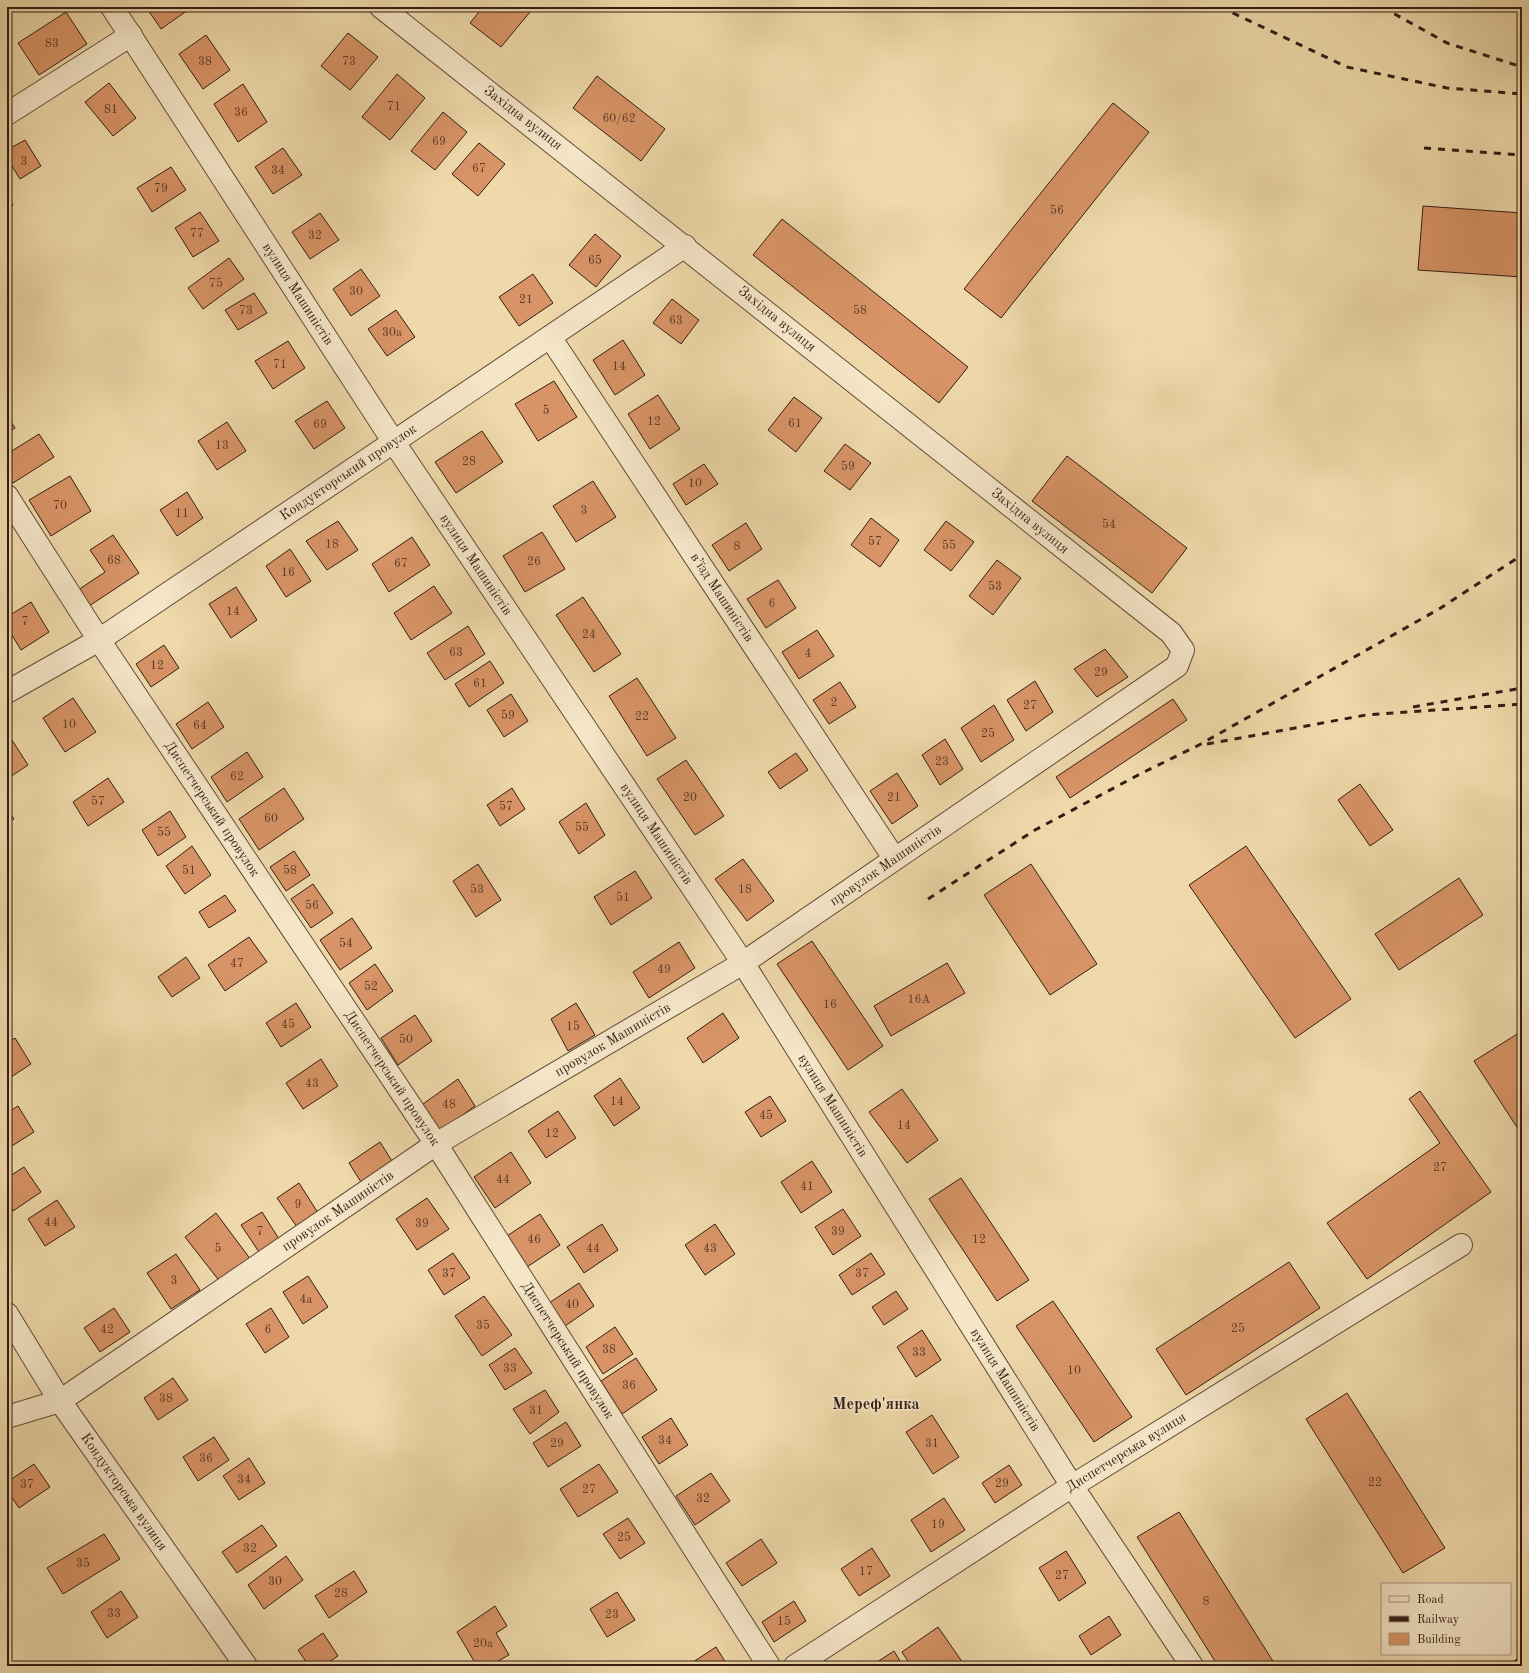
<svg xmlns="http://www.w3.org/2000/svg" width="1529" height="1673" viewBox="0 0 1529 1673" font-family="'Old Standard TT',serif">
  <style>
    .building { fill: #d89466; stroke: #331d14 }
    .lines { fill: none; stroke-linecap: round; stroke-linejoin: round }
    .street-casing { stroke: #624c3a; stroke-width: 24 }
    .street { stroke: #f5e6c8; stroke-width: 22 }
    .rail { stroke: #331d14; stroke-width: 3; stroke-dasharray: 7 7; stroke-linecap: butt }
    .labels { text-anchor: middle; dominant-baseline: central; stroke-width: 3.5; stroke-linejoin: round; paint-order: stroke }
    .number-label { font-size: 12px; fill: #5c3b28 }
    .street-label { font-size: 14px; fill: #331d14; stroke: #f5e6c8 }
    .quarter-label { font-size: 16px; font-weight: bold; fill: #331d14; stroke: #f5e6c8 }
  </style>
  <rect width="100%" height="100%" fill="#efd9aa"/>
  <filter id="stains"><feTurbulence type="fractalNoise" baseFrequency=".005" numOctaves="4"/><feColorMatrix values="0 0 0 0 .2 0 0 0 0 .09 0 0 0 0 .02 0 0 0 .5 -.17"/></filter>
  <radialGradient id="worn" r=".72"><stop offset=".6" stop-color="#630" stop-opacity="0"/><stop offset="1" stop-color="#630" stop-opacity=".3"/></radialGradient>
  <!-- building -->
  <g class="building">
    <path d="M146 7H186L188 10 161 29Z"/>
    <path d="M483 7H524L530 12 501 47 470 23Z"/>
    <path d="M66 12 87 44 39 75 18 43Z"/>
    <path d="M348 33 378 57 350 90 321 66Z"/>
    <path d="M206 35 230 70 203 89 179 54Z"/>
    <path d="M397 74 425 98 390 140 362 117Z"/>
    <path d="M597 76 665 129 641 161 573 108Z"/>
    <path d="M109 83 136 118 113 136 85 102Z"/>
    <path d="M243 84 267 122 238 142 214 104Z"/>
    <path d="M1113 103 1149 132 1001 318 964 289Z"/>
    <path d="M443 112 467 132 435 170 411 151Z"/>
    <path d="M25 140 41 166 20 179 7 158V150Z"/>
    <path d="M479 143 505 164 478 196 452 174Z"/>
    <path d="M283 148 302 175 273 194 255 167Z"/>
    <path d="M171 167 186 190 152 212 137 188Z"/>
    <path d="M7 196 13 205 7 209Z"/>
    <path d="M1423 206 1522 213V277L1418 270Z"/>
    <path d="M200 212 219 241 193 257 175 228Z"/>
    <path d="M320 213 339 240 310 259 292 232Z"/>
    <path d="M782 219 968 367 939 403 753 255Z"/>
    <path d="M595 234 621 256 596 287 569 265Z"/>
    <path d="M229 258 244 279 203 309 188 288Z"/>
    <path d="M361 269 380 296 351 316 333 289Z"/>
    <path d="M533 274 553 303 519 326 499 297Z"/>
    <path d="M254 293 267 313 238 330 225 310Z"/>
    <path d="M672 299 699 320 681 344 653 323Z"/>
    <path d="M396 310 415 337 387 356 368 329Z"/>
    <path d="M623 340 645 375 615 395 593 360Z"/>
    <path d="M288 341 305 368 273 389 255 361Z"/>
    <path d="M554 381 577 417 538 441 515 404Z"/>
    <path d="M658 395 680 429 650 449 628 414Z"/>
    <path d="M794 397 822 418 796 452 768 430Z"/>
    <path d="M327 401 345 428 314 449 295 421Z"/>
    <path d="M7 416 15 428 7 433Z"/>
    <path d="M227 422 246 451 217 470 198 441Z"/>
    <path d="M482 431 503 462 456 493 435 462Z"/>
    <path d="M39 434 54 457 13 483 7 474V454Z"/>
    <path d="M845 444 871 463 850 490 824 471Z"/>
    <path d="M1067 456 1187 548 1152 593 1032 501Z"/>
    <path d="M704 464 718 484 686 505 673 484Z"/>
    <path d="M70 476 91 511 51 536 29 500Z"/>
    <path d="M593 481 616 517 576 542 553 506Z"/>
    <path d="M187 492 203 518 177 536 160 510Z"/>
    <path d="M871 518 899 540 880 567 851 545Z"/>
    <path d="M338 521 358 550 327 570 306 541Z"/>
    <path d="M946 521 974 542 951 571 924 550Z"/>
    <path d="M746 523 762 549 729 571 712 545Z"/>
    <path d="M542 532 565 569 525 592 503 556Z"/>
    <path d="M113 535 139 573 89 606 78 590 105 572 90 550Z"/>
    <path d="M412 537 430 565 389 592 372 564Z"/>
    <path d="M290 549 311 581 286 597 266 566Z"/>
    <path d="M997 560 1021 578 993 615 969 596Z"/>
    <path d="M778 580 796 608 766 628 747 599Z"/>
    <path d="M434 586 452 613 411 640 394 613Z"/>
    <path d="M236 587 257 620 231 638 209 604Z"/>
    <path d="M583 597 621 654 594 672 556 615Z"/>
    <path d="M31 602 49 632 21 650 7 627V617Z"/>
    <path d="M468 626 485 654 445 680 427 653Z"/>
    <path d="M817 630 834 656 799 679 782 652Z"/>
    <path d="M164 645 179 668 151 687 136 664Z"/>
    <path d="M1105 649 1128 677 1097 697 1074 669Z"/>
    <path d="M490 661 504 683 469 707 455 684Z"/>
    <path d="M637 678 676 738 647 756 609 696Z"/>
    <path d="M1035 681 1053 712 1026 731 1007 700Z"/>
    <path d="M840 682 856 707 829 724 813 700Z"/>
    <path d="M511 694 528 721 504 737 487 710Z"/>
    <path d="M73 698 96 732 65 752 43 718Z"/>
    <path d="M1173 699 1187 720 1070 798 1056 777Z"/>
    <path d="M208 702 224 727 192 749 176 724Z"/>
    <path d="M994 705 1014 740 981 762 961 728Z"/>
    <path d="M10 737 28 765 7 779V739Z"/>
    <path d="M945 739 963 769 940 785 922 755Z"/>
    <path d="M247 752 263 777 227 802 211 777Z"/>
    <path d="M796 753 808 770 780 789 768 772Z"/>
    <path d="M686 760 724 816 695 835 657 779Z"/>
    <path d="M897 773 918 806 892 824 870 791Z"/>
    <path d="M108 778 124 802 88 826 73 802Z"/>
    <path d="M1360 784 1393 830 1370 846 1338 800Z"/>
    <path d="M284 788 304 819 259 850 239 819Z"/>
    <path d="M512 788 525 809 500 826 487 805Z"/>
    <path d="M586 803 605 835 579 854 559 822Z"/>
    <path d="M7 808 14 819 7 823Z"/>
    <path d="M170 811 186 837 158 856 142 830Z"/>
    <path d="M192 846 211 875 185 894 166 866Z"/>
    <path d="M1246 846 1351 999 1295 1038 1189 885Z"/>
    <path d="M294 851 310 875 286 891 270 867Z"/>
    <path d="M743 859 774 901 747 921 715 879Z"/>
    <path d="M478 864 501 900 476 917 453 881Z"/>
    <path d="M1031 864 1097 964 1050 995 984 895Z"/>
    <path d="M635 871 652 898 611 925 594 897Z"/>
    <path d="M1459 878 1483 915 1399 970 1375 934Z"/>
    <path d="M313 884 333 913 311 928 291 899Z"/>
    <path d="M225 895 236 911 209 928 199 912Z"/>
    <path d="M352 918 372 948 340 970 320 940Z"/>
    <path d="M249 937 267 962 225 991 208 965Z"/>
    <path d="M812 941 883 1046 848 1070 777 964Z"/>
    <path d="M679 942 695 968 649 998 633 972Z"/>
    <path d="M186 957 200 978 172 997 158 977Z"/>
    <path d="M947 963 965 993 891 1036 874 1006Z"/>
    <path d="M375 964 393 991 367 1010 349 983Z"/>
    <path d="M296 1003 311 1027 281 1047 266 1023Z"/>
    <path d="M576 1003 595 1035 568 1051 551 1019Z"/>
    <path d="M723 1013 739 1038 703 1063 687 1038Z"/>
    <path d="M415 1015 432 1041 398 1065 381 1038Z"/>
    <path d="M1522 1031V1135L1474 1061Z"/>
    <path d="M15 1038 31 1064 8 1079 7 1043Z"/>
    <path d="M321 1059 338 1086 303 1109 286 1083Z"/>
    <path d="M620 1078 640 1108 614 1126 594 1096Z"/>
    <path d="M458 1079 475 1106 440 1131 423 1104Z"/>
    <path d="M902 1089 938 1140 907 1163 869 1112Z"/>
    <path d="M1420 1091 1491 1192 1367 1279 1327 1223 1440 1143 1409 1099Z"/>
    <path d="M770 1096 786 1121 761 1137 745 1112Z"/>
    <path d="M18 1106 34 1132 7 1149V1113Z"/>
    <path d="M558 1111 576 1138 546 1158 528 1131Z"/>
    <path d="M380 1142 392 1161 361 1182 349 1163Z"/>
    <path d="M511 1152 531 1183 495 1208 474 1177Z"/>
    <path d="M812 1161 832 1192 801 1213 781 1182Z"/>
    <path d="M24 1167 41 1192 13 1211 7 1202V1178Z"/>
    <path d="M961 1178 1029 1280 997 1301 929 1199Z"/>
    <path d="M299 1183 318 1213 297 1227 277 1198Z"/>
    <path d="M427 1198 449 1229 417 1250 396 1219Z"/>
    <path d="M57 1200 75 1227 45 1246 28 1219Z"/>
    <path d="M843 1209 861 1236 833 1255 815 1227Z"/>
    <path d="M262 1212 279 1239 259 1252 241 1225Z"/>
    <path d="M216 1213 251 1260 221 1283 185 1237Z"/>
    <path d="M540 1214 560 1245 527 1267 507 1236Z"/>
    <path d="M602 1224 618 1250 584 1273 567 1247Z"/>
    <path d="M715 1224 735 1254 705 1275 685 1245Z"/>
    <path d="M453 1253 470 1278 444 1295 428 1270Z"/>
    <path d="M871 1253 885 1274 852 1295 839 1275Z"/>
    <path d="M176 1254 200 1290 171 1309 147 1273Z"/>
    <path d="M1289 1262 1320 1308 1186 1395 1156 1349Z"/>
    <path d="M308 1276 328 1307 303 1324 283 1292Z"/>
    <path d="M579 1283 594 1306 565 1326 549 1303Z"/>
    <path d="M896 1291 908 1309 884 1325 872 1307Z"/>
    <path d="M484 1296 512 1335 482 1356 455 1316Z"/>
    <path d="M1053 1301 1132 1417 1094 1442 1016 1326Z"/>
    <path d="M114 1308 130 1332 100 1352 84 1328Z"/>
    <path d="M271 1308 289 1337 265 1353 246 1324Z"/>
    <path d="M615 1327 633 1354 603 1374 586 1347Z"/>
    <path d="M922 1330 941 1360 916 1377 897 1347Z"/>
    <path d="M515 1348 532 1373 505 1390 489 1365Z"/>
    <path d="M636 1358 657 1390 622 1414 601 1381Z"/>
    <path d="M173 1378 188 1400 158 1420 144 1398Z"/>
    <path d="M545 1390 559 1412 530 1434 513 1409Z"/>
    <path d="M1347 1393 1445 1548 1403 1573 1306 1419Z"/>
    <path d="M932 1415 959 1457 933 1474 906 1432Z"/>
    <path d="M671 1418 688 1445 659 1464 642 1437Z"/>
    <path d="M566 1422 581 1446 548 1467 533 1443Z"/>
    <path d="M214 1437 229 1460 198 1481 183 1457Z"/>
    <path d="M249 1458 265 1483 239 1500 223 1476Z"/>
    <path d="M34 1464 50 1487 19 1508 7 1490V1482Z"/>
    <path d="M599 1464 618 1492 578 1517 560 1489Z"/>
    <path d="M1009 1465 1022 1485 995 1503 982 1483Z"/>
    <path d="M711 1473 730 1501 695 1525 676 1496Z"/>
    <path d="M944 1498 965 1530 931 1552 911 1520Z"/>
    <path d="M1179 1512 1276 1666H1218L1137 1537Z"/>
    <path d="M628 1518 645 1543 620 1559 603 1534Z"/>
    <path d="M262 1525 277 1546 237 1573 222 1552Z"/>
    <path d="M104 1534 120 1559 63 1594 47 1568Z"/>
    <path d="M761 1539 777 1563 742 1586 726 1563Z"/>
    <path d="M872 1548 890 1576 859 1596 841 1569Z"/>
    <path d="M1066 1551 1086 1583 1059 1601 1039 1568Z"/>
    <path d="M286 1556 303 1580 264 1609 248 1585Z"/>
    <path d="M354 1571 367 1592 329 1618 315 1596Z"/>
    <path d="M121 1591 138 1617 107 1638 91 1612Z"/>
    <path d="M617 1592 635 1620 607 1637 590 1609Z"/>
    <path d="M794 1601 806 1621 774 1642 762 1622Z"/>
    <path d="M495 1606 507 1626 496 1633 509 1655 489 1666H477L457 1632Z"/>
    <path d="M1109 1616 1121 1635 1091 1655 1079 1636Z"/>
    <path d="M938 1627 965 1666H911L902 1652Z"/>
    <path d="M323 1633 338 1656 323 1666H309L298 1650Z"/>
    <path d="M716 1647 728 1666H687Z"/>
    <path d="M894 1651 903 1666H871Z"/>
    <path d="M1522 1656V1666H1506Z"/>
  </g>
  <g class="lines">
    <!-- street casing -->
    <g class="street-casing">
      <g id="street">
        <path id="s1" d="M112 7 393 441 743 963 1072 1486 1192 1666"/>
        <path d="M7 114 131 35"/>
        <path id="s2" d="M550 337 894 858"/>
        <path id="s3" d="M7 496 99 640 436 1144 769 1666"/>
        <path id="s4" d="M7 692 99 640 685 246"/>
        <path id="s5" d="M7 1314 60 1401 246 1666"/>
        <path id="s6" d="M7 1417 60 1401 436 1144 743 963 1177 666 1183 650 1171 633 381 7"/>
        <path id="s7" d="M795 1666 1072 1486 1461 1245"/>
      </g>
    </g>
    <!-- street -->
    <use href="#street" class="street"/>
    <!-- rail -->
    <g class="rail">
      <path d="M1220 7 1347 67 1447 88 1522 94"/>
      <path d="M1382 7 1447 43 1522 67"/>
      <path d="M1424 148 1522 155"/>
      <path d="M1413 707 1522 688"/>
      <path d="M1207 744 1366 715 1522 704"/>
      <path d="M928 899 1035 830 1142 773 1199 745 1439 609 1522 555"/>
    </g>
  </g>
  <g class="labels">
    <!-- number labels -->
    <g class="number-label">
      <text x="52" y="44">83</text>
      <text x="205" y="62">38</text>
      <text x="349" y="62">73</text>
      <text x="394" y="107">71</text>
      <text x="111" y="110">81</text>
      <text x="241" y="113">36</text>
      <text x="619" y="119">60/62</text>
      <text x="439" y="142">69</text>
      <text x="24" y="162">3</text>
      <text x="479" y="169">67</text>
      <text x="278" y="171">34</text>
      <text x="161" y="189">79</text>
      <text x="1057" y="211">56</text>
      <text x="197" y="234">77</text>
      <text x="315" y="236">32</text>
      <text x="595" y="261">65</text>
      <text x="216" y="284">75</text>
      <text x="356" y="292">30</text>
      <text x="526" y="300">21</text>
      <text x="246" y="311">73</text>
      <text x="860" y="311">58</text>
      <text x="676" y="321">63</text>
      <text x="392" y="333">30а</text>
      <text x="280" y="365">71</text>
      <text x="619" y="367">14</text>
      <text x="546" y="411">5</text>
      <text x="654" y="422">12</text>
      <text x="795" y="424">61</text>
      <text x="320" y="425">69</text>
      <text x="222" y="446">13</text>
      <text x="469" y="462">28</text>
      <text x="848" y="467">59</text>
      <text x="695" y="484">10</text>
      <text x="60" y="506">70</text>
      <text x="584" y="511">3</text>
      <text x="182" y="514">11</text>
      <text x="1109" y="525">54</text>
      <text x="875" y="542">57</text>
      <text x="332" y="545">18</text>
      <text x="949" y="546">55</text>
      <text x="737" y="547">8</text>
      <text x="114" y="561">68</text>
      <text x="534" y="562">26</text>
      <text x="401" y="564">67</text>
      <text x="288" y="573">16</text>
      <text x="995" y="587">53</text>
      <text x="772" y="604">6</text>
      <text x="233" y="612">14</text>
      <text x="25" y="622">7</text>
      <text x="589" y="635">24</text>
      <text x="456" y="653">63</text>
      <text x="808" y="654">4</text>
      <text x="157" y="666">12</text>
      <text x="1101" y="673">29</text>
      <text x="480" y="684">61</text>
      <text x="834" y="703">2</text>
      <text x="1030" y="706">27</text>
      <text x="508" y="716">59</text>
      <text x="642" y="717">22</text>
      <text x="69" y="725">10</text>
      <text x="200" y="726">64</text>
      <text x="988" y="734">25</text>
      <text x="942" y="762">23</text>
      <text x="237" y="777">62</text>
      <text x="690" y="798">20</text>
      <text x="894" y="798">21</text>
      <text x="98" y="802">57</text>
      <text x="506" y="807">57</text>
      <text x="271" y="819">60</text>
      <text x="582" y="828">55</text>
      <text x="164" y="833">55</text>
      <text x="189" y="871">51</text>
      <text x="290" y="871">58</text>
      <text x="477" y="890">53</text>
      <text x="745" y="890">18</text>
      <text x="623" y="898">51</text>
      <text x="312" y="906">56</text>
      <text x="346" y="944">54</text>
      <text x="237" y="964">47</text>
      <text x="664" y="970">49</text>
      <text x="371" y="987">52</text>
      <text x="919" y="1000">16А</text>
      <text x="830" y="1005">16</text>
      <text x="288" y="1025">45</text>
      <text x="573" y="1027">15</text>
      <text x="406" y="1040">50</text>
      <text x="312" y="1084">43</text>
      <text x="617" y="1102">14</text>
      <text x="449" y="1105">48</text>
      <text x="766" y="1116">45</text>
      <text x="904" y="1126">14</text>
      <text x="552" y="1134">12</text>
      <text x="1440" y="1168">27</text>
      <text x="503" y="1180">44</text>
      <text x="807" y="1187">41</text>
      <text x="298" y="1205">9</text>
      <text x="51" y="1223">44</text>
      <text x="422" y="1224">39</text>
      <text x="260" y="1232">7</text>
      <text x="838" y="1232">39</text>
      <text x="534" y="1240">46</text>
      <text x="979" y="1240">12</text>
      <text x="218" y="1249">5</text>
      <text x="593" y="1249">44</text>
      <text x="710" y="1249">43</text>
      <text x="449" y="1274">37</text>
      <text x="862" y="1274">37</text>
      <text x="174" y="1281">3</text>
      <text x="306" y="1300">4а</text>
      <text x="572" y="1305">40</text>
      <text x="483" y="1326">35</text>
      <text x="1238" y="1329">25</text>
      <text x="107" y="1330">42</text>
      <text x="268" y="1330">6</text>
      <text x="609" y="1350">38</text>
      <text x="919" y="1353">33</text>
      <text x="510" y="1369">33</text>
      <text x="1074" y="1371">10</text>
      <text x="629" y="1386">36</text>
      <text x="166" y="1399">38</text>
      <text x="536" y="1411">31</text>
      <text x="665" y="1441">34</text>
      <text x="557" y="1444">29</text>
      <text x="932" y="1444">31</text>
      <text x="206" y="1459">36</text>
      <text x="244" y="1480">34</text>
      <text x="1375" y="1483">22</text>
      <text x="1002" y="1484">29</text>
      <text x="27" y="1485">37</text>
      <text x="589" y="1490">27</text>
      <text x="703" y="1499">32</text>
      <text x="938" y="1525">19</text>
      <text x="624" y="1538">25</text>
      <text x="250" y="1549">32</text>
      <text x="83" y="1564">35</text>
      <text x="866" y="1572">17</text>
      <text x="1062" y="1576">27</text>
      <text x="275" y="1582">30</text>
      <text x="341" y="1594">28</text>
      <text x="1206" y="1602">8</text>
      <text x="114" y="1614">33</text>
      <text x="612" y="1615">23</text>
      <text x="784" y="1622">15</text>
      <text x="483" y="1644">20а</text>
    </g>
    <!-- street labels -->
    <g class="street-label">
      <text transform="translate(523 118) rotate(38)">Західна вулиця</text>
      <text stroke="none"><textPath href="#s1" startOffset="342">вулиця Машиністів</textPath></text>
      <text transform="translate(777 319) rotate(39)">Західна вулиця</text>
      <text stroke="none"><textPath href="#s4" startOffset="406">Кондукторський провулок</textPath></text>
      <text transform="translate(1030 521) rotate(39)">Західна вулиця</text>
      <text stroke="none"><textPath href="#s1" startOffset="666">вулиця Машиністів</textPath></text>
      <text stroke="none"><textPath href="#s2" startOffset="312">в’їзд Машиністів</textPath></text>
      <text stroke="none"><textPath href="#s3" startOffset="374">Диспетчерський провулок</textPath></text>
      <text stroke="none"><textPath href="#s1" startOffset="990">вулиця Машиністів</textPath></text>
      <text stroke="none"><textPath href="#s6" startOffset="1040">провулок Машиністів</textPath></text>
      <text stroke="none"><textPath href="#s6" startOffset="716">провулок Машиністів</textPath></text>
      <text stroke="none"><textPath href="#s3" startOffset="698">Диспетчерський провулок</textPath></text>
      <text stroke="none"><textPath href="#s1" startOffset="1314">вулиця Машиністів</textPath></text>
      <text stroke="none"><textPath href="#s6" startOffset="392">провулок Машиністів</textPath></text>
      <text stroke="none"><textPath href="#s3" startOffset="1022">Диспетчерський провулок</textPath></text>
      <text stroke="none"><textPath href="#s1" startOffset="1638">вулиця Машиністів</textPath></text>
      <text stroke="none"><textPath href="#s7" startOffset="394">Диспетчерська вулиця</textPath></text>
      <text stroke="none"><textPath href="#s5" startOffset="213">Кондукторська вулиця</textPath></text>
    </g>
    <!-- quarter labels -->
    <g class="quarter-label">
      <text x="876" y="1405">Мереф'янка</text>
    </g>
  </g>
  <!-- margin -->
  <rect width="1529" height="1673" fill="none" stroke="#efd9aa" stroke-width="24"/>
  <rect x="8" y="8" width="1513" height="1657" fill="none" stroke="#331d14" stroke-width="2"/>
  <rect x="12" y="12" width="1505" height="1649" fill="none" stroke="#331d14"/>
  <!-- legend -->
  <rect x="1381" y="1583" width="130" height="72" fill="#f5e6c8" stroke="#a79680"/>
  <rect x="1389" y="1596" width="20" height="6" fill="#f5e6c8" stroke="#a79680"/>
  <text x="1417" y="1603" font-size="12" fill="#331d14">Road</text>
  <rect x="1389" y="1616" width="20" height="6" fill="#331d14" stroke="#a79680"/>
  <text x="1417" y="1623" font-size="12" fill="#331d14">Railway</text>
  <rect x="1389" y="1633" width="20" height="12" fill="#d89466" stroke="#a79680"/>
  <text x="1417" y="1643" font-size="12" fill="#331d14">Building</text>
  <rect width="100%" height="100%" filter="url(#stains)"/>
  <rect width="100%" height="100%" fill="url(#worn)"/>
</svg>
